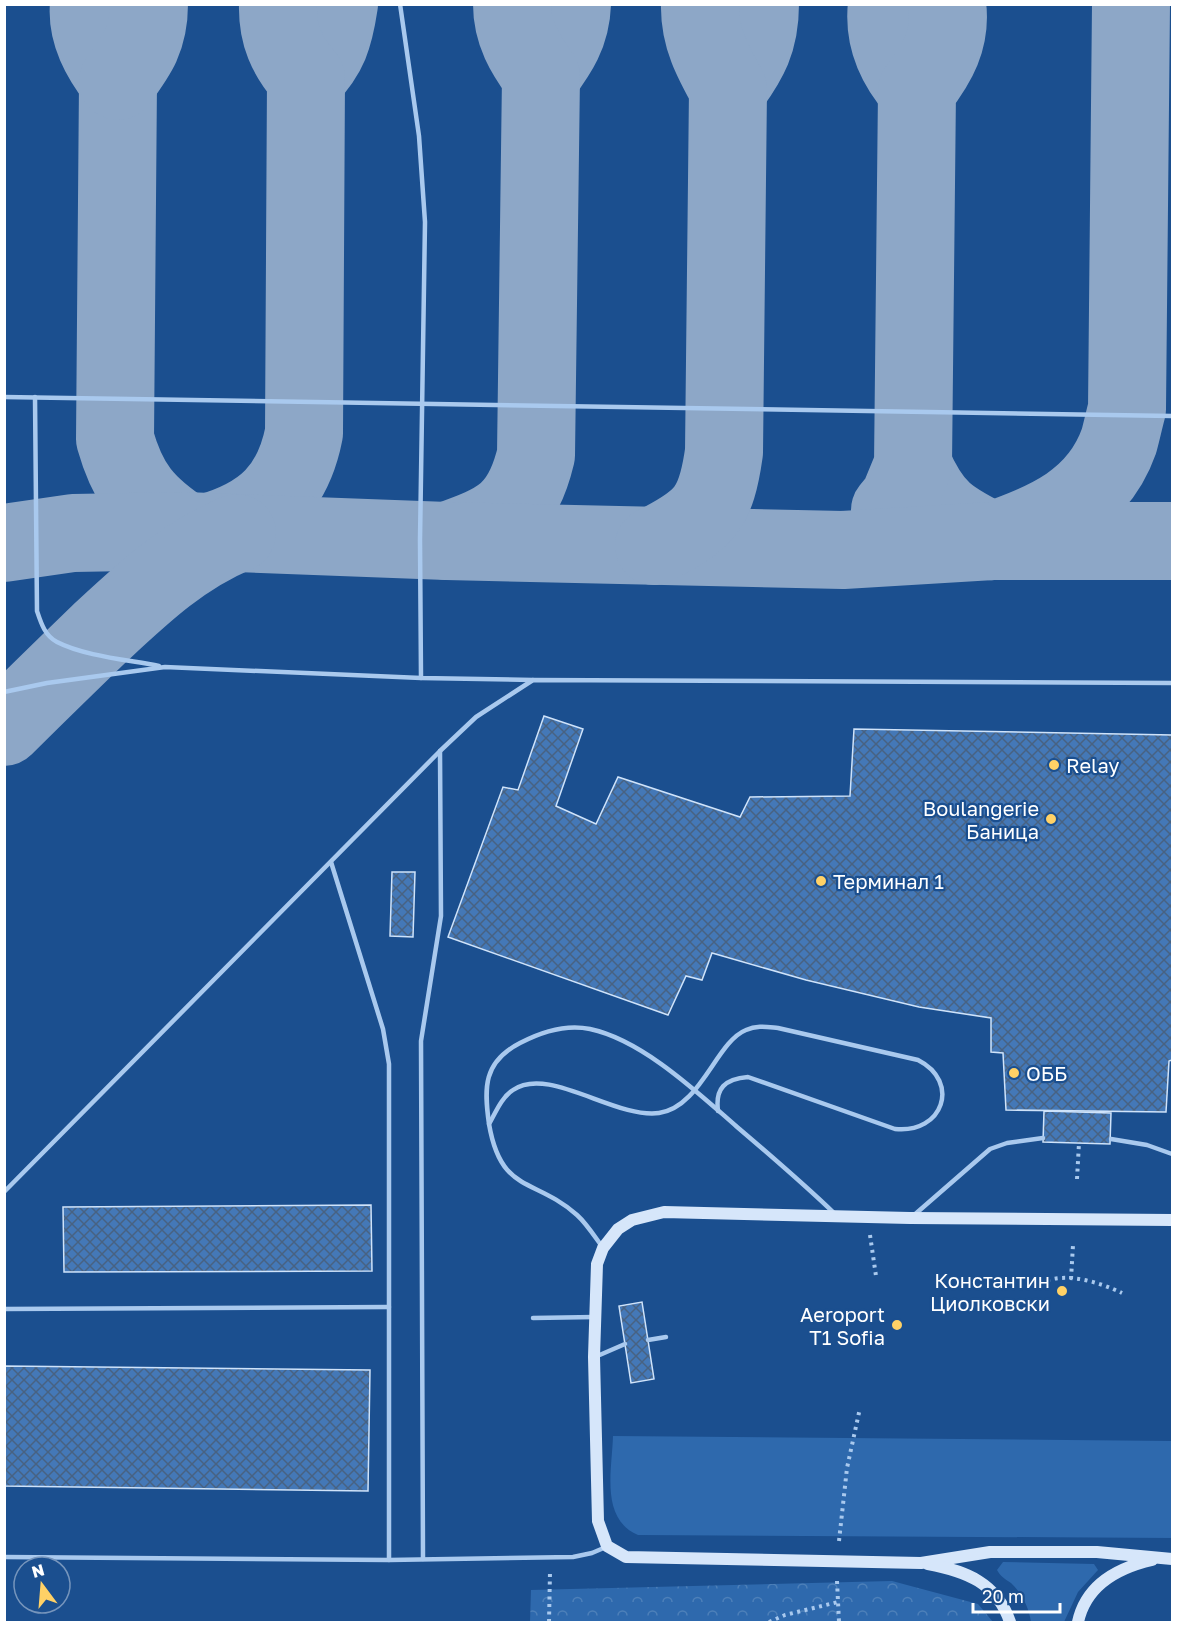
<svg xmlns="http://www.w3.org/2000/svg" width="1177" height="1627" viewBox="0 0 1177 1627" font-family="'Golos Text',sans-serif">
  <style>
    .green { fill: #2e69ad }
    .forest { fill: url(#forest-crowns) }
    .lines { fill: none; stroke-linecap: round; stroke-linejoin: round }
    .taxiway { stroke: #8da7c7; stroke-width: 78 }
    .building { fill: url(#building-cross-hatch); stroke: #cfe3fa; stroke-width: 1.5 }
    .path { stroke: #a9c9ee; stroke-width: 4; stroke-dasharray: 3 4.5; stroke-linecap: butt }
    .lane { stroke: #a9c9ee; stroke-width: 4.5 }
    .secondary { stroke: #d6e6fa; stroke-width: 12 }
    .poi-dot { fill: #ffd166; stroke: #1b4f8f; stroke-width: 2 }
    .labels { text-anchor: middle; dominant-baseline: central; stroke-width: 4.5; stroke-linejoin: round; paint-order: stroke }
    .poi-label { font-size: 20px; fill: #fff; stroke: #1b4f8f; text-anchor: start }
  </style>
  <defs>
    <pattern id="forest-crowns" width="20" height="18" patternUnits="userSpaceOnUse" patternTransform="scale(1.5)"><rect width="20" height="18" fill="#2e69ad"/><path d="M2 6a3 3 0 1 1 6 0M12 15a3 3 0 1 1 6 0" fill="none" stroke="#4d80b9"/></pattern>
    <pattern id="building-cross-hatch" width="8" height="8" patternUnits="userSpaceOnUse" patternTransform="scale(1.5)"><rect width="8" height="8" fill="#4478b7"/><path d="M0 0l8 8M0 8l8-8" fill="none" stroke="#486282"/></pattern>
  </defs>
  <rect width="100%" height="100%" fill="#1b4f8f"/>
  <!-- green -->
  <g class="green">
    <path d="M613 1436 1172 1441V1538L638 1535C600 1519 612 1470 613 1436Z"/>
    <path d="M1003 1562 1094 1564 1098 1570 1078 1592 1064 1622H1031C1029 1608 1022 1593 1011 1583 1005 1579 1000 1576 997 1570Z"/>
  </g>
  <!-- forest -->
  <path class="forest" d="M892 1581 978 1604 993 1622H530L531 1590Z"/>
  <g class="lines">
    <!-- taxiway -->
    <g class="taxiway">
      <path d="M89 4C86 33 101 59 118 81L115 439C128 485 145 505 184 531"/>
      <path d="M887 4C883 37 896 66 917 90"/>
      <path d="M541 76C558 53 571 34 572 4"/>
      <path d="M306 78C329 54 334 37 339 4"/>
      <path d="M118 81C137 55 149 39 149 4"/>
      <path d="M728 89C749 60 760 41 760 4"/>
      <path d="M913 465C933 510 948 519 992 541 1047 521 1098 501 1119 441 1122 430 1124 420 1127 409L1131 4"/>
      <path d="M890 510 899 499 913 465 917 90C937 64 952 39 947 4"/>
      <path d="M210 532C264 516 293 489 304 433L306 78C287 56 277 35 278 4"/>
      <path d="M447 541C500 522 522 513 536 455L541 76C525 54 512 33 512 4"/>
      <path d="M4 543 73 533 184 531 447 541 843 550 992 541H1172"/>
      <path d="M654 546C705 520 716 509 724 452L728 89C713 62 699 37 700 4"/>
      <path d="M4 727C36 695 68 664 100 633 143 593 182 556 237 533"/>
    </g>
  </g>
  <!-- building -->
  <g class="building">
    <path d="M544 716 583 729 556 806 596 824 618 777 740 817 750 797 850 796 854 729 1172 735V1060L1169 1061 1166 1112 1006 1110 1003 1053 991 1052V1018L919 1007 806 980 712 953 702 980 686 976 668 1015 448 937 503 787 518 790Z"/>
    <path d="M392 872H415L413 937 390 936Z"/>
    <path d="M1044 1111 1111 1113 1110 1144 1043 1142Z"/>
    <path d="M371 1205 372 1271 64 1272 63 1207Z"/>
    <path d="M642 1302 654 1379 631 1383 619 1306Z"/>
    <path d="M4 1366 370 1370 368 1491 4 1486Z"/>
  </g>
  <g class="lines">
    <!-- path -->
    <g class="path">
      <path d="M1077 1179 1079 1143"/>
      <path d="M870 1235 876 1276"/>
      <path d="M1071 1279 1073 1245"/>
      <path d="M1034 1287C1058 1269 1097 1281 1122 1293"/>
      <path d="M839 1541 847 1468 860 1408"/>
      <path d="M837 1581 839 1622"/>
      <path d="M549 1622 550 1572"/>
      <path d="M769 1622 785 1615 838 1602"/>
    </g>
    <!-- lane -->
    <g class="lane">
      <path d="M400 4 419 136 425 222 420 540 421 678"/>
      <path d="M4 397 1172 416"/>
      <path d="M35 397 37 611C41 623 45 636 57 642 84 656 129 660 159 666"/>
      <path d="M4 692 47 683 165 667 421 678 533 680"/>
      <path d="M331 862 383 1029 389 1064V1560"/>
      <path d="M489 1124C484 1088 483 1062 520 1043 541 1032 566 1024 590 1029 642 1040 697 1092 736 1126 770 1155 803 1183 835 1214"/>
      <path d="M1111 1139 1147 1145 1172 1154"/>
      <path d="M4 1192 440 751 476 717 533 680 1172 683"/>
      <path d="M913 1216 990 1149 1007 1143 1043 1138"/>
      <path d="M603 1248C595 1237 587 1224 577 1215 534 1177 501 1194 489 1124 496 1112 501 1098 513 1090 548 1065 615 1119 659 1113 701 1107 716 1042 746 1030 757 1025 767 1027 778 1028L918 1060C961 1082 943 1134 895 1129L748 1077C725 1079 715 1088 718 1111"/>
      <path d="M4 1309 389 1307"/>
      <path d="M533 1318 595 1317"/>
      <path d="M648 1340 666 1337"/>
      <path d="M595 1357 625 1344"/>
      <path d="M4 1557 389 1560 573 1557 592 1553 606 1547"/>
      <path d="M423 1559 421 1041 441 916 440 751"/>
    </g>
    <!-- secondary -->
    <g class="secondary">
      <path d="M1172 1220 910 1218 664 1212 632 1220 618 1229 603 1248 597 1264 594 1357 598 1521 607 1546 626 1557 921 1563 990 1552H1097L1172 1559"/>
      <path d="M928 1564C966 1571 997 1583 1010 1622"/>
      <path d="M1078 1622C1086 1585 1117 1568 1152 1560"/>
    </g>
  </g>
  <!-- markers -->
  <g class="poi-dot">
    <circle cx="1054" cy="765" r="6"/>
    <circle cx="1051" cy="819" r="6"/>
    <circle cx="821" cy="881" r="6"/>
    <circle cx="1014" cy="1073" r="6"/>
    <circle cx="1062" cy="1291" r="6"/>
    <circle cx="897" cy="1325" r="6"/>
  </g>
  <g class="labels">
    <!-- poi labels -->
    <g class="poi-label">
      <text x="1066" y="765">Relay</text>
      <text x="1039" y="808" text-anchor="end">Boulangerie<tspan x="1039" dy="23">Баница</tspan></text>
      <text x="833" y="881">Терминал 1</text>
      <text x="1026" y="1073">ОББ</text>
      <text x="1050" y="1280" text-anchor="end">Константин<tspan x="1050" dy="23">Циолковски</tspan></text>
      <text x="885" y="1314" text-anchor="end">Aeroport<tspan x="885" dy="23">T1 Sofia</tspan></text>
    </g>
  </g>
  <!-- border -->
  <rect width="1177" height="1627" fill="none" stroke="#ffffff" stroke-width="12"/>
  <!-- north arrow -->
  <g transform="translate(42 1585) rotate(344)"><circle r="28" fill="#1b4f8f" stroke="#7695bc" stroke-width="1.5"/>
  <path d="M0-4.5L10 22L0 15L-10 22Z" fill="#ffd166"/>
  <text y="-9" font-size="16" font-weight="bold" text-anchor="middle" fill="#ffffff">N</text>
  </g>
  <!-- scale -->
  <path d="M973 1603v9h87v-9" fill="none" stroke="#ffffff" stroke-width="3"/>
  <text x="982" y="1603" font-size="18" fill="#ffffff" stroke="#1b4f8f" stroke-width="4.5" paint-order="stroke">20 m</text>
</svg>
